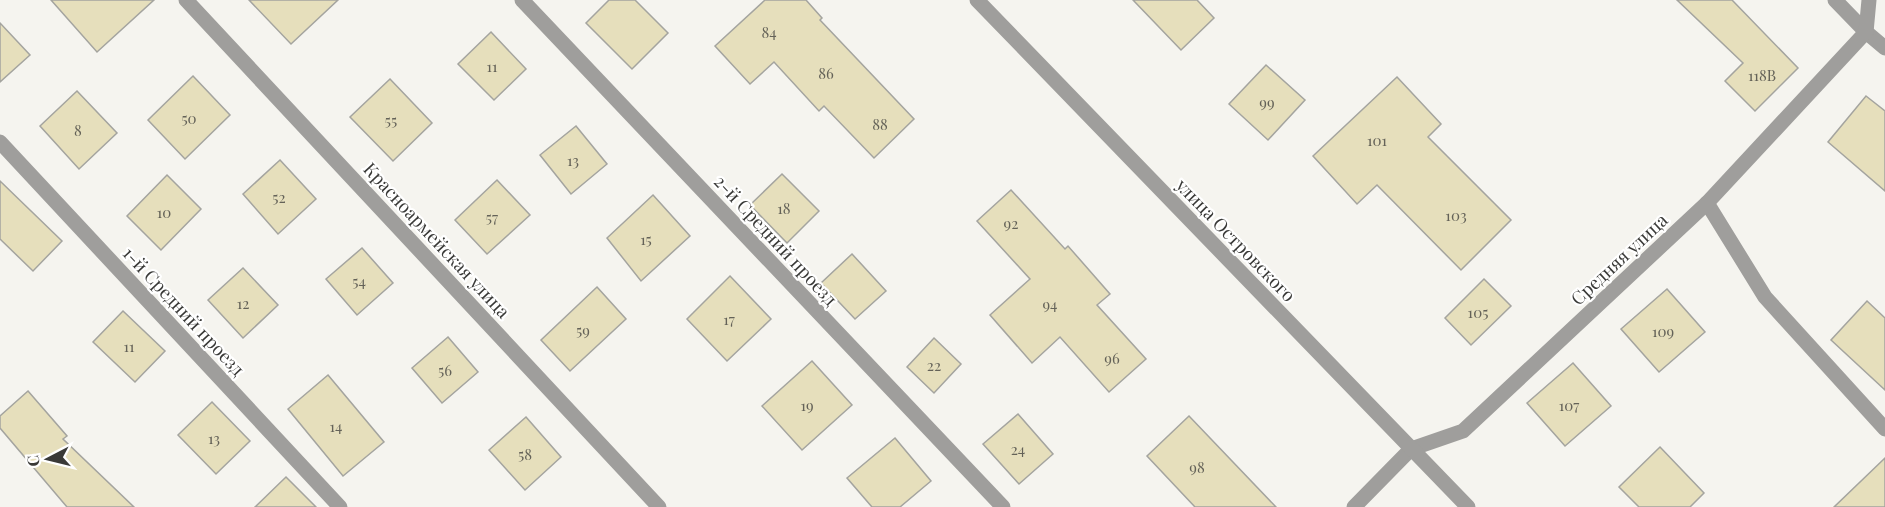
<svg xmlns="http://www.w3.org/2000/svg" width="1885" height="507" viewBox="0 0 1885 507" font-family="'Playfair Display',serif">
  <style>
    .building { fill: #e6dfbc; stroke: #a4a49f; stroke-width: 1.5 }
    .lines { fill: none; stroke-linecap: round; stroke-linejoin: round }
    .minor { stroke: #9f9e9c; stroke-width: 15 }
    .tertiary { stroke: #9f9e9c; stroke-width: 15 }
    .labels { text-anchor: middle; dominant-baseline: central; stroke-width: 4.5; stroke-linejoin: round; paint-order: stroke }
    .number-label { font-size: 15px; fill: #646258 }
    .street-label { font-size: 18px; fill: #393937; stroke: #fff }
  </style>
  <rect width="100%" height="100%" fill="#f5f4ef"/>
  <!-- building -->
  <g class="building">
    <path d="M51 0H154L97 52Z"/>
    <path d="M249 0H338L291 44Z"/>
    <path d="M609 0H635L668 33 632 69 586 23Z"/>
    <path d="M765 0H806L822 18 820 20 914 119 874 158 824 106 819 111 774 62 750 84 715 46Z"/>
    <path d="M1133 0H1197L1214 18 1181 50Z"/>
    <path d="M1677 0H1732L1798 68 1755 111 1725 81 1743 63Z"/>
    <path d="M0 23 30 55 0 82Z"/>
    <path d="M491 32 526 69 494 100 458 64Z"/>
    <path d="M1266 65 1305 100 1268 140 1229 104Z"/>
    <path d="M193 76 230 115 185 159 148 120Z"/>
    <path d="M1397 77 1441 124 1428 137 1511 220 1461 270 1377 185 1357 204 1313 156Z"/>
    <path d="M390 79 432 123 393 161 350 117Z"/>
    <path d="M77 91 117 133 79 169 40 126Z"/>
    <path d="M1866 96 1885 111V191L1828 142Z"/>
    <path d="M576 126 607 164 571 194 540 155Z"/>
    <path d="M280 160 316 199 278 234 243 194Z"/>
    <path d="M782 174 819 211 787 243 750 205Z"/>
    <path d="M167 175 201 209 161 250 127 216Z"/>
    <path d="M497 180 530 215 487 254 455 220Z"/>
    <path d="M0 181 62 241 33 271 0 239Z"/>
    <path d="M1011 190 1065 249 1068 246 1110 294 1097 305 1146 359 1109 392 1060 337 1032 363 990 315 1030 279 977 221Z"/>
    <path d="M653 195 690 236 641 281 607 238Z"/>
    <path d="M362 248 393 283 357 315 326 279Z"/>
    <path d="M852 254 886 291 855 319 821 283Z"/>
    <path d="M243 268 278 305 243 338 208 300Z"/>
    <path d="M730 276 771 319 727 361 687 319Z"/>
    <path d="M1484 279 1511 306 1471 345 1445 318Z"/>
    <path d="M597 287 626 319 570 371 541 340Z"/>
    <path d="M1667 289 1705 332 1659 372 1621 329Z"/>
    <path d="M1867 301 1885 318V390L1831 340Z"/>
    <path d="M123 311 165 351 135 382 93 342Z"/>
    <path d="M448 337 478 372 442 403 412 368Z"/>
    <path d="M934 338 961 364 934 393 907 367Z"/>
    <path d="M812 361 852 405 802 450 762 406Z"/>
    <path d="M1573 363 1611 406 1565 446 1527 403Z"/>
    <path d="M328 375 384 442 343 476 288 409Z"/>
    <path d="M28 391 67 436 63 439 134 507H67L0 428V416Z"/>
    <path d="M212 402 250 441 216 474 178 435Z"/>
    <path d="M1018 414 1053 454 1019 484 983 444Z"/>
    <path d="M1189 416 1276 507H1195L1147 456Z"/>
    <path d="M526 417 561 457 525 490 489 450Z"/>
    <path d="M895 438 931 481 900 507H872L847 478Z"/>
    <path d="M1660 447 1704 493 1690 507H1639L1619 487Z"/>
    <path d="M1885 458V507H1834Z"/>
    <path d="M286 477 316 507H255Z"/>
  </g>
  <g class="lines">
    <!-- minor -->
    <g class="minor">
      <path d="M186 0 659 507"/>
      <path d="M522 0 1003 507"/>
      <path d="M1835 0 1866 32 1885 48"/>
      <path d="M0 142 340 507"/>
      <path d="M1707 203 1765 297 1885 429"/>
      <path d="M1354 507 1411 449 1463 431 1707 203 1866 32 1869 0"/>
    </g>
    <!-- tertiary -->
    <path class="tertiary" d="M977 0 1468 507"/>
  </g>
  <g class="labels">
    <!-- number labels -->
    <g class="number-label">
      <text x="769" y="32">84</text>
      <text x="492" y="66">11</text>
      <text x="826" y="73">86</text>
      <text x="1762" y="75">118В</text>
      <text x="1267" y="102">99</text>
      <text x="189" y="118">50</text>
      <text x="391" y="120">55</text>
      <text x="880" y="124">88</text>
      <text x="78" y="130">8</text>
      <text x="1377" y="140">101</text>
      <text x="573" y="160">13</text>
      <text x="279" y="197">52</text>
      <text x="784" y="208">18</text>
      <text x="164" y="212">10</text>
      <text x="1456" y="215">103</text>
      <text x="492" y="217">57</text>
      <text x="1011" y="223">92</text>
      <text x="646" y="239">15</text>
      <text x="359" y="281">54</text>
      <text x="243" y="303">12</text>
      <text x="1050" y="304">94</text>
      <text x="1478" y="312">105</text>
      <text x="729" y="319">17</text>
      <text x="583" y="330">59</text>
      <text x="1663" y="331">109</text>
      <text x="129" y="346">11</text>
      <text x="1112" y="358">96</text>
      <text x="934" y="365">22</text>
      <text x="445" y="370">56</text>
      <text x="807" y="405">19</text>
      <text x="1569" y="405">107</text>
      <text x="336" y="426">14</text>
      <text x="214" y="438">13</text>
      <text x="1018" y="449">24</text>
      <text x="525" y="454">58</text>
      <text x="1197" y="467">98</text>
    </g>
    <!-- street labels -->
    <g class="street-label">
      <text transform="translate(437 240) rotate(47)">Красноармейская улица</text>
      <text transform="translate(776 240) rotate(47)">2-й Средний проезд</text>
      <text transform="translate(1236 240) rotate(46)">улица Островского</text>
      <text transform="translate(1619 259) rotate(-43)">Средняя улица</text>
      <text transform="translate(184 311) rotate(47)">1-й Средний проезд</text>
    </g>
  </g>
  <!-- north arrow -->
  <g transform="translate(48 459) rotate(263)" stroke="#ffffff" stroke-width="4.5" paint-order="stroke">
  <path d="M0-4.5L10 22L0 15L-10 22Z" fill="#393937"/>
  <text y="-9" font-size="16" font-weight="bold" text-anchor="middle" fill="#393937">С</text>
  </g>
</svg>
